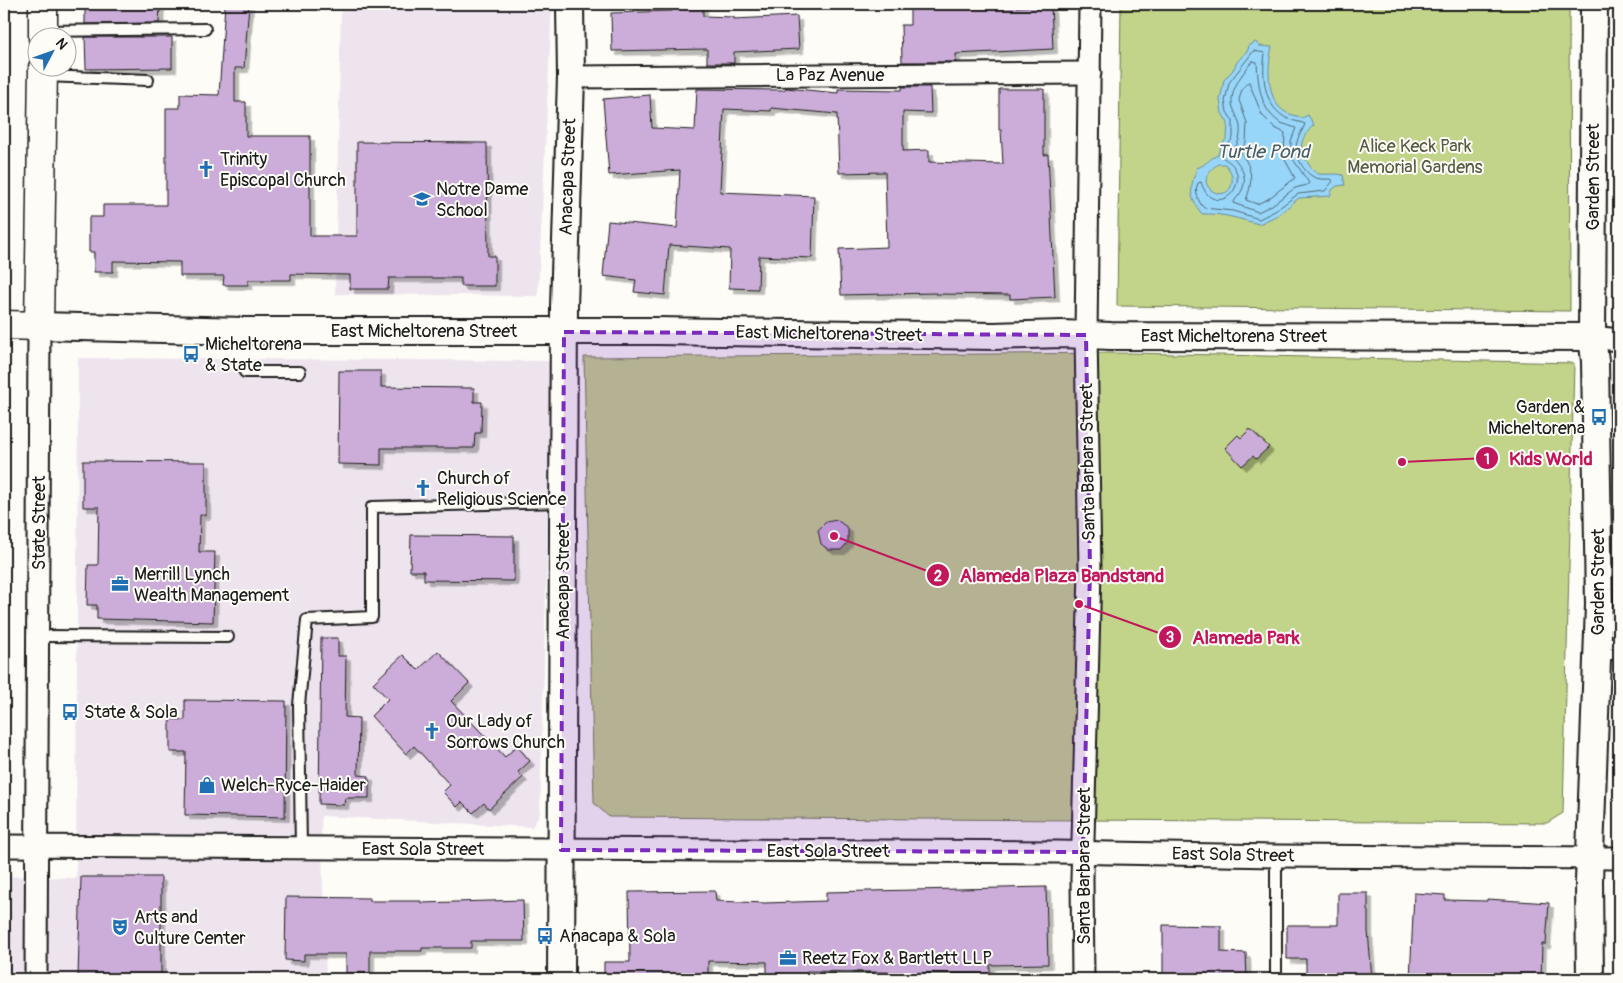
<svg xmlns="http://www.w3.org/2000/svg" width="1623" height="983" viewBox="0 0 1623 983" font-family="Pangolin,sans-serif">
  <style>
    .built { fill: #eee4ee }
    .green { fill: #c2d489; stroke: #6f7852 }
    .water { fill: #98d6f9; stroke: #668ca1; fill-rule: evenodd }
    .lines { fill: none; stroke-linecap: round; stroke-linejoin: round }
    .shore { stroke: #4e6674; stroke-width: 1 }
    .building { fill: #ccadd9; stroke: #1c1c1c; filter: url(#shadow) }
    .service-casing { stroke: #1c1c1c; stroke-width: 14 }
    .minor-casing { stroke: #1c1c1c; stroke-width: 25 }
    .tertiary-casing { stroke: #1c1c1c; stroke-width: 30 }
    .primary-casing { stroke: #1c1c1c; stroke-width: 31 }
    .service { stroke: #fdfcf7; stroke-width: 10 }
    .minor { stroke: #fdfcf7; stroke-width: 21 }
    .tertiary { stroke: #fdfcf7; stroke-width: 26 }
    .primary { stroke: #fdfcf7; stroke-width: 28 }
    .marked { fill: #7b2cbf; fill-opacity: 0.2; stroke: #7b2cbf; stroke-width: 4; stroke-dasharray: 10 6; stroke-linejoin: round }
    .labels { text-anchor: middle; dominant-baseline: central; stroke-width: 4; stroke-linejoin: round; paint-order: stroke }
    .street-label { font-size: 18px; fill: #1c1c1c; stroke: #fdfcf7 }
    .park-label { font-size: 18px; fill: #565c42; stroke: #fdfcf7 }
    .poi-label { font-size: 18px; fill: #1c1c1c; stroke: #fdfcf7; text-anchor: start }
    .water-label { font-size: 19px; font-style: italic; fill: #475d69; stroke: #fdfcf7 }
    .leader { fill: none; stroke: #c2185b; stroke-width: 2 }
    .callout-dot { fill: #c2185b; stroke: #fdfcf7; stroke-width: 2 }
    .mark-label { font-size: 15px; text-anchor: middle; font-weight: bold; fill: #fff }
    .callout-label { font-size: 19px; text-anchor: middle; font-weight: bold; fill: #c2185b; stroke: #fdfcf7; stroke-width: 4; stroke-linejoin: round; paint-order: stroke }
  </style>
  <defs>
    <filter id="shadow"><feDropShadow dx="4.5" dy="4.5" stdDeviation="0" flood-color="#0004"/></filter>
  </defs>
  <rect width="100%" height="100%" fill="#fdfcf7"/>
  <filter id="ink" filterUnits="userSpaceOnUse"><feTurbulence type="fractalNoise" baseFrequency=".02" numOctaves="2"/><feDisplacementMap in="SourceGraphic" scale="10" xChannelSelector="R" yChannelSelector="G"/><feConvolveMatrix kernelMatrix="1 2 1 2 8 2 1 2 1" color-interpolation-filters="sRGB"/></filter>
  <g filter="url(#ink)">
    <!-- built -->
    <g class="built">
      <path d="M341 4H552L538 296 335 294Z"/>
      <path d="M78 358 552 361 540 814 532 827 321 816 326 979H4V876L76 878Z"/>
    </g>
    <!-- green -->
    <g class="green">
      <path d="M1121 4H1569L1570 311 1117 306Z"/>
      <path d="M1130 353 1574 363 1563 813 1547 823 609 817 594 803 584 357Z"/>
    </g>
    <!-- water -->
    <path class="water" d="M1256 42 1259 46 1272 47C1267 66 1266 103 1287 113 1292 115 1298 116 1302 118L1308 115 1314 125C1301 137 1297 148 1308 163 1311 168 1314 173 1319 174 1328 175 1335 173 1343 175L1345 185 1337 186 1332 190 1330 196 1299 198 1278 215 1259 224C1239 219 1223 213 1202 214 1188 196 1190 188 1197 168 1206 165 1210 158 1218 155L1221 146 1227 138 1228 123 1222 113 1220 100 1224 80 1233 70 1237 62 1248 50 1249 45ZM1218 164H1225C1230 170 1233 174 1232 182 1229 208 1186 185 1218 164Z"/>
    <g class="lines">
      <!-- shore -->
      <g class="shore">
        <path d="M1254 51 1265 53C1262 74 1263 103 1283 116 1289 121 1299 121 1305 124 1303 130 1298 136 1297 142 1294 153 1302 170 1312 176 1318 180 1325 179 1331 179L1333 181 1325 191 1298 194 1275 211 1259 219 1233 211 1204 208C1198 202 1194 191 1198 183L1201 182C1203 188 1206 195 1212 198 1230 206 1244 181 1234 167 1231 162 1226 160 1222 157L1225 148 1233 138V121L1227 112 1225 101 1229 83Z"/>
        <path d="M1253 61 1257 62C1258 83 1260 111 1281 123 1286 125 1291 126 1296 128L1291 141V156L1309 183 1307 185 1295 188 1272 205 1258 212 1233 203C1235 199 1240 195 1242 190 1249 175 1239 164 1230 153 1233 149 1237 146 1239 140 1242 126 1239 122 1234 110 1226 94 1243 72 1253 61Z"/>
        <path d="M1249 82 1262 115 1275 128 1285 133 1284 158 1295 178 1268 199 1257 204 1246 200C1253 182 1253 169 1241 153L1246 142 1247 123 1239 100 1242 89Z"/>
      </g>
    </g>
    <!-- building -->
    <g class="building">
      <path d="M85 4H160L159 23 85 24Z"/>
      <path d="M225 4H249L244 68H235V102H246V136H310V236H357V142L487 143 488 256H495V286H461V278H389L388 289H350V275L291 274V280H248V285H223L224 276H180V262L113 261V272H94V252H89V217H103V205H166V108H180V94L219 95Z"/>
      <path d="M672 4H703V16L734 17V19L797 16 799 49 734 52V63H707V49L612 51 611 13 672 11Z"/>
      <path d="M910 4H956V5L1016 4V7L1051 5 1053 49 956 54V62H902L901 25H910Z"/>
      <path d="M85 37H172V68L86 69Z"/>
      <path d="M902 87H930L931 113 903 112V151L929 150V162L1003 164 1001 130H999V89H1044V155L1048 154 1055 297 1010 299V295L936 294V293L841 295 839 249 887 247 885 172 839 173 837 114 771 108V111L724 109 720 192 814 196 812 258 759 256 758 289 729 288 730 249 669 245 665 295 634 292 636 280 603 276 608 221 677 228 680 170 609 175 603 99 650 95 652 128 695 130 697 89 784 90 786 88 838 93V89L902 90Z"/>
      <path d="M339 371H381V387L474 388V402H482L481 433H475L474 448H381V465L338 464Z"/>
      <path d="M1250 429 1269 447 1256 459 1253 456 1242 466 1225 448 1238 435 1241 438Z"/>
      <path d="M83 461 206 462V515H200L199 552H215L213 622 97 619V605H87L88 565H98L99 507H83Z"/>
      <path d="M837 520 848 528V542L841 550H829L821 544 818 530 826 522Z"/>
      <path d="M411 535 514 536V581L424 580V571H410Z"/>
      <path d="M321 638H338V656H346L345 717 359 718 358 775 369 776V798H345L344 805 319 804Z"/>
      <path d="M438 651 469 683 451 701 505 757 517 746 530 761 518 772 523 777 489 809 484 803 473 813 462 802 457 807 443 792 450 785 414 746 406 754 371 716 388 699 373 683 403 655 418 670Z"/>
      <path d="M185 700 286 701 285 817 185 815 186 752H170V719L185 720Z"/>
      <path d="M81 877H161V976H78Z"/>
      <path d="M1046 887 1048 964 990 965V974L807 971V979H767V962L708 961V979H604V962H630L629 892 715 891 716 901 765 903 826 901V892Z"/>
      <path d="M1338 893H1368V931L1372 979H1338V973H1306V959H1287V925H1338Z"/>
      <path d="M1414 893 1445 895V900L1487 901V899L1549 903 1546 944H1542L1541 979H1410Z"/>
      <path d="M286 897 370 898V901H421V903L523 900 524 941H471V948H422V951H370V973H346V954H304V961L285 960Z"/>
      <path d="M1163 925 1221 926V952L1246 953 1247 979H1163Z"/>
    </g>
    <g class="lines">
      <!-- service casing -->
      <g class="service-casing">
        <g id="service">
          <path d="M43 31 205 29"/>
          <path d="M44 76 148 80"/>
          <path d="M245 372H300"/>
          <path d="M38 636 228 637"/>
          <path d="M1599 643H1619"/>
          <path d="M1598 654H1619"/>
          <path d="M301 849 299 705 307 620 372 617V507L564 502"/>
          <path d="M1276 979V856"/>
        </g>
      </g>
      <!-- minor casing -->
      <g class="minor-casing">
        <g id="minor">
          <path d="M571 77 1090 73"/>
          <path d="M1592 337 1619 340"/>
          <path d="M4 846 1057 852 1276 856 1619 858"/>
          <path d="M36 979 39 326"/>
          <path d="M1083 979 1082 879 1090 570 1086 335 1090 4"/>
        </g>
      </g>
      <!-- tertiary casing -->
      <g class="tertiary-casing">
        <g id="tertiary">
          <path d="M39 326 245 331H657L994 336 1062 334 1111 336 1592 337"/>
          <path d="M561 979 564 307 571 77 570 4"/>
          <path d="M1590 979 1589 881 1599 605 1595 361 1592 337 1594 4"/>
        </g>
      </g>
      <!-- primary casing -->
      <g class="primary-casing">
        <g id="primary">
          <path d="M43 38V4"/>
          <path d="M4 325 39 326 43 68"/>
        </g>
      </g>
      <!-- service -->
      <use href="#service" class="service"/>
      <!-- minor -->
      <use href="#minor" class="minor"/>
      <!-- tertiary -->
      <use href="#tertiary" class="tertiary"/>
      <!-- primary -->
      <use href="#primary" class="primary"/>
    </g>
  </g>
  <!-- marked area -->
  <path class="marked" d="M564 332 1086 335 1090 570 1083 852 561 850Z"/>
  <!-- icons -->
  <defs>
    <g id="church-bare" transform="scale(1.35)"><path d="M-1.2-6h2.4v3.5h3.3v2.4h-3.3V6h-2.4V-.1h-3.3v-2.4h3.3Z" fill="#1f6fb2" stroke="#fdfcf7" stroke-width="2.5" paint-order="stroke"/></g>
    <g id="school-bare" transform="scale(1.35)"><path d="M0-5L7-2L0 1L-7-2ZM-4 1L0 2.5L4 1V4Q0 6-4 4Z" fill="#1f6fb2" stroke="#fdfcf7" stroke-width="2.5" paint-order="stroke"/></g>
    <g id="bus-bare" transform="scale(1.35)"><path d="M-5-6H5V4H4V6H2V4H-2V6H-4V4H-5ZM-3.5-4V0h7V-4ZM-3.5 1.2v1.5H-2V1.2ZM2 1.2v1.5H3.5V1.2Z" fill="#1f6fb2" stroke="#fdfcf7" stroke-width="2.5" paint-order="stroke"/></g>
    <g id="office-bare" transform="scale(1.35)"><path d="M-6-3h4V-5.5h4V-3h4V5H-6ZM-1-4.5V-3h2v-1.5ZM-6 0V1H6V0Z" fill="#1f6fb2" stroke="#fdfcf7" stroke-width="2.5" paint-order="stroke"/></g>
    <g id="shop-bare" transform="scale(1.35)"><path d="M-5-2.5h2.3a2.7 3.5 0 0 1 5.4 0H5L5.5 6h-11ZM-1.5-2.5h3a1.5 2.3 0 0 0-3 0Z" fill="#1f6fb2" stroke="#fdfcf7" stroke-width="2.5" paint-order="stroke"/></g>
    <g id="theatre-bare" transform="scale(1.35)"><path d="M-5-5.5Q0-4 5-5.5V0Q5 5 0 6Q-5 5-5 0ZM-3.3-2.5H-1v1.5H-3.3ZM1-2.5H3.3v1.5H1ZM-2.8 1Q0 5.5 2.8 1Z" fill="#1f6fb2" stroke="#fdfcf7" stroke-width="2.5" paint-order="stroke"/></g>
  </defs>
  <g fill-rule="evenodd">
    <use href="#church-bare" x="206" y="169"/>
    <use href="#school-bare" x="422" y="199"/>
    <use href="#bus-bare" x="191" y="354"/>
    <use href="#bus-bare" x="1599" y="417"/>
    <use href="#church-bare" x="423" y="488"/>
    <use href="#office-bare" x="120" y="584"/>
    <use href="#bus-bare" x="70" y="712"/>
    <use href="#church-bare" x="432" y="731"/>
    <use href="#shop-bare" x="207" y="785"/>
    <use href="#theatre-bare" x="120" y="927"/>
    <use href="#bus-bare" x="545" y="936"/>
    <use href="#office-bare" x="788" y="958"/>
  </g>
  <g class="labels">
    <!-- street labels -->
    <g class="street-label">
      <text x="830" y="75">La Paz Avenue</text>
      <text transform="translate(568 177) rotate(-88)">Anacapa Street</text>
      <text transform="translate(1593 177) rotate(-90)">Garden Street</text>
      <text x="424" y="331">East Micheltorena Street</text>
      <text transform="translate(829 334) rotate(1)">East Micheltorena Street</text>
      <text x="1234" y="336">East Micheltorena Street</text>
      <text transform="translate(1088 462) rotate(-91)">Santa Barbara Street</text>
      <text transform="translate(39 523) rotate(-90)">State Street</text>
      <text transform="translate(563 581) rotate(-90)">Anacapa Street</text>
      <text transform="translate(1598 582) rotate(-90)">Garden Street</text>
      <text x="423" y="849">East Sola Street</text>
      <text x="828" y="851">East Sola Street</text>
      <text transform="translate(1233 855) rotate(1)">East Sola Street</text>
      <text transform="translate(1084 866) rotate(-90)">Santa Barbara Street</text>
    </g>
    <!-- park labels -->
    <g class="park-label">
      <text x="1415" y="146">Alice Keck Park<tspan x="1415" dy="21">Memorial Gardens</tspan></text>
    </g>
    <!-- poi labels -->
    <g class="poi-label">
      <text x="220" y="159">Trinity<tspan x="220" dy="21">Episcopal Church</tspan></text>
      <text x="436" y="189">Notre Dame<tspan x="436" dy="21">School</tspan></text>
      <text x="205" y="344">Micheltorena<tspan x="205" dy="21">&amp; State</tspan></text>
      <text x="1585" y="407" text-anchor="end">Garden &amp;<tspan x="1585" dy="21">Micheltorena</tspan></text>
      <text x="437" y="478">Church of<tspan x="437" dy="21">Religious Science</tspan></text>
      <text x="134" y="574">Merrill Lynch<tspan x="134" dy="21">Wealth Management</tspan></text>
      <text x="84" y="712">State &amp; Sola</text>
      <text x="446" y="721">Our Lady of<tspan x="446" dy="21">Sorrows Church</tspan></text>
      <text x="221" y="785">Welch-Ryce-Haider</text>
      <text x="134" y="917">Arts and<tspan x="134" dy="21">Culture Center</tspan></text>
      <text x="559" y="936">Anacapa &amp; Sola</text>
      <text x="802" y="958">Reetz Fox &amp; Bartlett LLP</text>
    </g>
    <!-- water labels -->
    <g class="water-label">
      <text x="1263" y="152">Turtle Pond</text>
    </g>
  </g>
  <!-- callouts -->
  <path class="leader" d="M1402 462L1487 458M834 536L938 575M1079 604L1170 637"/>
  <g class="callout-dot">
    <circle cx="1402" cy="462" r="5"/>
    <circle cx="834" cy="536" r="5"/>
    <circle cx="1079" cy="604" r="5"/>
    <circle cx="1487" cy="458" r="12"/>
    <circle cx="938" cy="575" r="12"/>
    <circle cx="1170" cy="637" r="12"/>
  </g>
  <g class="mark-label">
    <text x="1487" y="464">1</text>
    <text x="938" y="581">2</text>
    <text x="1170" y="642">3</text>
  </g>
  <g class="callout-label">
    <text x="1551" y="465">Kids World</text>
    <text x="1062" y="582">Alameda Plaza Bandstand</text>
    <text x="1246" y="644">Alameda Park</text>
  </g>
  <!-- margin -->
  <rect width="1623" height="983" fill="none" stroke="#fdfcf7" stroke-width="20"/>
  <rect x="10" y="10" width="1603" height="963" fill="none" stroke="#1c1c1c" stroke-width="2" filter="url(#ink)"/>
  <!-- north arrow -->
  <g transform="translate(52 52) rotate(49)"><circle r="24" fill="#fdfcf7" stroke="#a3a29f"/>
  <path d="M0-4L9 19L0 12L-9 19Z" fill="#1f6fb2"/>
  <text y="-8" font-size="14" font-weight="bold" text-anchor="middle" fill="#1c1c1c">N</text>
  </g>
</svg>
